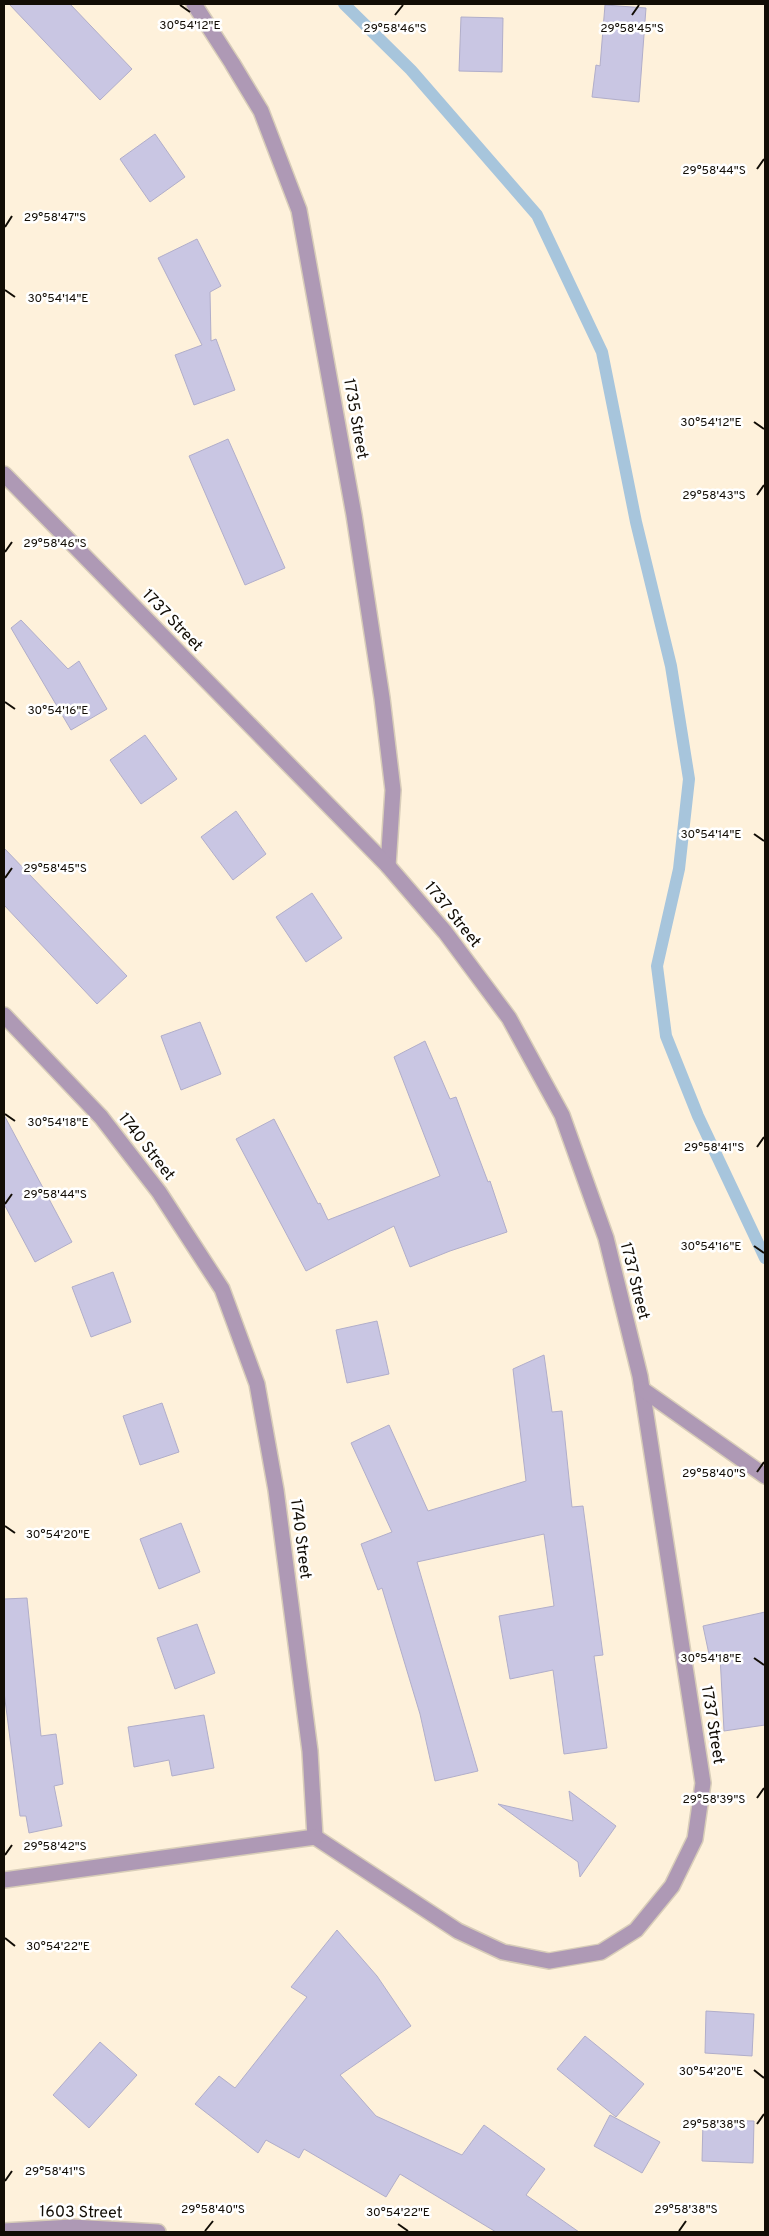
<svg xmlns="http://www.w3.org/2000/svg" width="769" height="2236" viewBox="0 0 769 2236" font-family="Overpass,sans-serif">
  <style>
    .lines { fill: none; stroke-linecap: round; stroke-linejoin: round }
    .stream { stroke: #a7c5dc; stroke-width: 12 }
    .building { fill: #c9c6e3; stroke: #b1aeca }
    .minor-casing { stroke: #d8cdb9; stroke-width: 18 }
    .minor { stroke: #ae99b5; stroke-width: 15 }
    .ticks { fill: none; stroke: #120d05; stroke-width: 2 }
    .labels { text-anchor: middle; dominant-baseline: central; stroke-width: 5; stroke-linejoin: round; paint-order: stroke }
    .street-label { font-size: 16px; fill: #120d05; stroke: #fff }
    .ticks-label { font-size: 12px; text-anchor: middle; fill: #120d05; stroke: #fff; stroke-width: 5; stroke-linejoin: round; paint-order: stroke }
  </style>
  <rect width="100%" height="100%" fill="#fef1db"/>
  <g class="lines">
    <!-- stream -->
    <path class="stream" d="M344 4 411 70 537 215 602 352 636 522 671 666 689 779 679 869 657 966 666 1036 698 1116 765 1258"/>
  </g>
  <!-- building -->
  <g class="building">
    <path d="M9 4H70L132 69 100 100Z"/>
    <path d="M605 5 646 8 639 102 592 97 596 65 600 66Z"/>
    <path d="M461 17 503 18 502 72 459 71Z"/>
    <path d="M155 134 185 177 150 202 120 159Z"/>
    <path d="M197 239 221 286 210 292 211 341 216 339 235 390 194 405 175 355 202 345 158 258Z"/>
    <path d="M228 439 285 568 245 585 189 456Z"/>
    <path d="M21 620 68 669 79 661 107 709 71 730 11 628Z"/>
    <path d="M145 735 177 779 141 804 110 760Z"/>
    <path d="M236 811 266 854 233 880 201 837Z"/>
    <path d="M4 848 127 976 97 1004 4 905Z"/>
    <path d="M312 893 342 938 306 962 276 917Z"/>
    <path d="M200 1022 221 1074 181 1090 161 1036Z"/>
    <path d="M425 1041 450 1099 456 1097 488 1182 490 1181 507 1232 450 1251 410 1267 394 1226 306 1271 236 1139 274 1119 318 1204 320 1203 328 1220 440 1176 394 1057Z"/>
    <path d="M4 1115 72 1242 35 1262 4 1204Z"/>
    <path d="M113 1272 131 1322 91 1337 72 1287Z"/>
    <path d="M377 1321 389 1374 347 1383 336 1330Z"/>
    <path d="M544 1355 552 1412 562 1411 572 1507 583 1506 603 1655 594 1656 607 1748 564 1754 553 1670 510 1679 499 1616 554 1606 544 1534 417 1562 478 1771 435 1781 420 1714 382 1588 378 1590 361 1544 392 1532 351 1443 389 1425 428 1511 526 1481 513 1369Z"/>
    <path d="M162 1403 179 1452 140 1465 123 1416Z"/>
    <path d="M181 1523 200 1572 159 1589 140 1539Z"/>
    <path d="M27 1598 41 1736 56 1734 63 1784 54 1786 62 1826 29 1833 26 1816H20L4 1692V1599Z"/>
    <path d="M765 1612V1725L724 1731 720 1656 710 1659 703 1626Z"/>
    <path d="M197 1624 215 1673 175 1689 157 1638Z"/>
    <path d="M204 1715 214 1768 172 1776 169 1760 134 1767 128 1727Z"/>
    <path d="M569 1791 616 1826 580 1877 578 1862 498 1804 573 1821Z"/>
    <path d="M337 1930 377 1976 411 2026 340 2075 376 2116 462 2155 484 2125 545 2169 526 2195 579 2232H496L400 2174 386 2197 304 2149 299 2158 266 2140 258 2153 195 2104 219 2076 235 2088 307 1997 291 1987Z"/>
    <path d="M706 2011 754 2014 752 2056 705 2053Z"/>
    <path d="M585 2036 644 2084 616 2117 557 2069Z"/>
    <path d="M100 2042 137 2075 89 2128 53 2095Z"/>
    <path d="M610 2115 660 2142 642 2173 594 2146Z"/>
    <path d="M703 2120 754 2121 753 2163 702 2161Z"/>
  </g>
  <g class="lines">
    <!-- minor casing -->
    <g class="minor-casing">
      <g id="minor">
        <path d="M194 4 232 63 261 111 299 210 354 515 382 698 393 790 388 866"/>
        <path d="M4 474 388 866 445 932 509 1018 562 1115 606 1238 640 1376 703 1783 695 1839 672 1886 636 1930 601 1952 549 1961 503 1952 458 1931 315 1837"/>
        <path d="M4 1015 101 1117 159 1192 222 1289 257 1384 276 1490 310 1751 315 1837"/>
        <path d="M642 1389 765 1476"/>
        <path d="M4 1880 315 1837"/>
        <path d="M4 2231 72 2227 158 2232"/>
      </g>
    </g>
    <!-- minor -->
    <use href="#minor" class="minor"/>
  </g>
  <!-- ticks -->
  <path class="ticks" d="M180 5 190 12M395 15 403 5M632 15 639 5M757 169 764 159M5 227 12 216M5 290 15 297M754 422 764 429M757 495 764 485M5 552 12 542M5 702 15 709M754 834 764 841M5 878 12 868M5 1114 15 1121M757 1147 764 1137M5 1204 12 1194M754 1246 764 1253M757 1472 764 1462M5 1526 15 1533M754 1658 764 1665M757 1798 764 1788M5 1855 12 1845M5 1938 15 1946M754 2070 764 2078M757 2124 764 2114M5 2181 12 2171M398 2224 408 2231M205 2231 213 2221M679 2231 686 2221"/>
  <g class="labels">
    <!-- street labels -->
    <g class="street-label">
      <text transform="translate(355 419) rotate(80)">1735 Street</text>
      <text transform="translate(172 621) rotate(46)">1737 Street</text>
      <text transform="translate(452 915) rotate(51)">1737 Street</text>
      <text transform="translate(146 1147) rotate(52)">1740 Street</text>
      <text transform="translate(634 1281) rotate(76)">1737 Street</text>
      <text transform="translate(300 1539) rotate(83)">1740 Street</text>
      <text transform="translate(712 1725) rotate(81)">1737 Street</text>
      <text transform="translate(81 2213) rotate(1)">1603 Street</text>
    </g>
  </g>
  <g class="ticks-label">
    <text x="190" y="29">30°54'12"E</text>
    <text x="632" y="32">29°58'45"S</text>
    <text x="395" y="32">29°58'46"S</text>
    <text x="714" y="174">29°58'44"S</text>
    <text x="55" y="221">29°58'47"S</text>
    <text x="58" y="302">30°54'14"E</text>
    <text x="711" y="426">30°54'12"E</text>
    <text x="714" y="499">29°58'43"S</text>
    <text x="55" y="547">29°58'46"S</text>
    <text x="58" y="714">30°54'16"E</text>
    <text x="711" y="838">30°54'14"E</text>
    <text x="55" y="872">29°58'45"S</text>
    <text x="58" y="1126">30°54'18"E</text>
    <text x="714" y="1151">29°58'41"S</text>
    <text x="55" y="1198">29°58'44"S</text>
    <text x="711" y="1250">30°54'16"E</text>
    <text x="714" y="1477">29°58'40"S</text>
    <text x="58" y="1538">30°54'20"E</text>
    <text x="711" y="1662">30°54'18"E</text>
    <text x="714" y="1803">29°58'39"S</text>
    <text x="55" y="1850">29°58'42"S</text>
    <text x="58" y="1950">30°54'22"E</text>
    <text x="711" y="2075">30°54'20"E</text>
    <text x="714" y="2128">29°58'38"S</text>
    <text x="55" y="2175">29°58'41"S</text>
    <text x="213" y="2213">29°58'40"S</text>
    <text x="686" y="2213">29°58'38"S</text>
    <text x="398" y="2216">30°54'22"E</text>
  </g>
  <!-- border -->
  <rect width="769" height="2236" fill="none" stroke="#120d05" stroke-width="10"/>
</svg>
